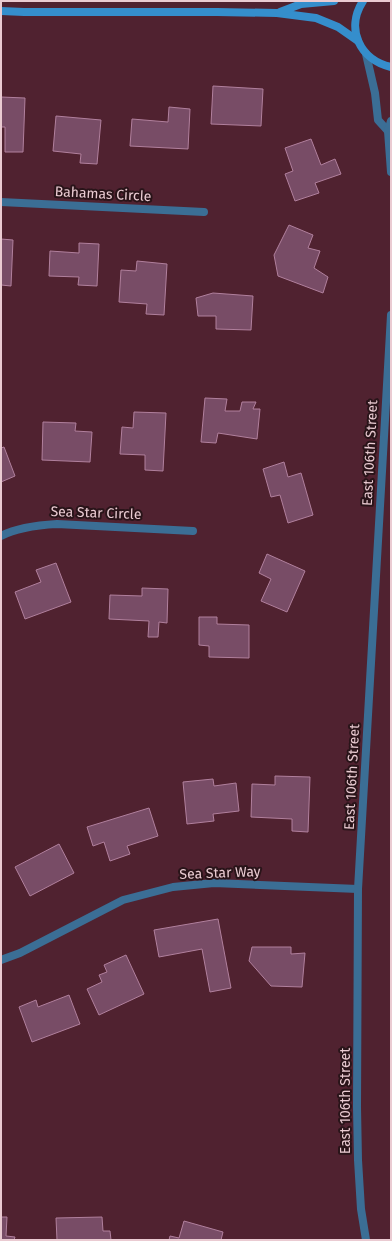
<svg xmlns="http://www.w3.org/2000/svg" width="392" height="1241" viewBox="0 0 392 1241" font-family="'Fira Sans',sans-serif">
  <style>
    .building { fill: #784c66; stroke: #b1809d }
    .lines { fill: none; stroke-linecap: round; stroke-linejoin: round }
    .street { stroke: #3b6e95; stroke-width: 8 }
    .secondary { stroke: #358ecc; stroke-width: 8 }
    .labels { text-anchor: middle; dominant-baseline: central; stroke-width: 4; stroke-linejoin: round; paint-order: stroke }
    .street-label { font-size: 14px; fill: #eacbd2; stroke: #291419 }
  </style>
  <rect width="100%" height="100%" fill="#502230"/>
  <!-- building -->
  <g class="building">
    <path d="M213 86 263 89 261 126 211 124Z"/>
    <path d="M1 97 25 98 23 152H5V127H1Z"/>
    <path d="M169 107 190 109 188 149 130 146 132 119 168 122Z"/>
    <path d="M56 116 101 120 97 164 80 163 81 154 53 151Z"/>
    <path d="M311 139 321 165 335 159 341 174 315 183 319 193 295 201 285 174 293 171 285 148Z"/>
    <path d="M289 225 313 235 308 248 320 251 314 268 328 277 323 293 278 276 274 255Z"/>
    <path d="M1 239 13 240 11 286 1 285Z"/>
    <path d="M79 243 99 244 97 286 78 285 79 277 49 276 50 251 79 253Z"/>
    <path d="M137 261 167 264 164 315 146 314 147 304 119 302 121 270 136 271Z"/>
    <path d="M213 293 253 296 251 330 216 329V316H198L196 298Z"/>
    <path d="M205 398 227 399 225 411H240L242 402H256L253 409H260L257 439 218 433 216 443 201 442Z"/>
    <path d="M134 412 166 413 163 471 145 470V455L120 454 122 427 133 428Z"/>
    <path d="M43 422 76 423 75 431 92 432 90 462 42 460Z"/>
    <path d="M4 447 15 476 1 482V448Z"/>
    <path d="M284 462 288 477 301 473 313 515 288 523 280 495 271 497 263 469Z"/>
    <path d="M267 554 305 571 287 612 261 601 271 579 259 573Z"/>
    <path d="M56 563 71 602 25 619 15 592 41 582 36 570Z"/>
    <path d="M142 588 168 589 167 623 159 622 158 637H148L149 621 109 619 110 595 142 596Z"/>
    <path d="M199 617H217V624L249 625V658L209 657V646L199 645Z"/>
    <path d="M275 776 310 777 308 832 292 831V819L251 817 252 784 275 785Z"/>
    <path d="M213 779 214 786 236 783 239 811 213 814 214 821 187 824 183 782Z"/>
    <path d="M149 808 158 836 127 846 130 854 110 861 104 842 93 846 87 827Z"/>
    <path d="M59 844 74 873 30 896 15 867Z"/>
    <path d="M218 919 231 988 210 992 202 949 159 957 154 930Z"/>
    <path d="M252 947H291V954L305 953 302 987 271 986 249 961Z"/>
    <path d="M126 955 144 994 99 1015 87 989 102 982 99 975 107 972 104 965Z"/>
    <path d="M69 995 80 1024 32 1042 19 1007 36 1000 38 1007Z"/>
    <path d="M1 1217H7L6 1236 15 1237 14 1240H1Z"/>
    <path d="M102 1217 103 1231H110L111 1240H57L56 1218Z"/>
    <path d="M184 1221 223 1232 221 1240H169L170 1236 179 1238Z"/>
  </g>
  <g class="lines">
    <!-- street -->
    <g class="street">
      <path d="M366 54 375 93 378 120 388 131"/>
      <path d="M391 121 388 131 391 172"/>
      <path d="M1 202 204 212"/>
      <path d="M1 536C18 527 39 525 57 524L193 531"/>
      <path d="M1 960 20 953 123 900 173 887 214 883 358 889"/>
      <path d="M366 1240 361 1209 358 1160 357 1107 358 889 391 315"/>
    </g>
    <!-- secondary -->
    <g class="secondary">
      <path d="M363 1C345 29 360 60 391 67"/>
      <path d="M1 11 24 12H217L277 13 316 18 338 27 358 41"/>
      <path d="M280 12 301 4 334 1"/>
    </g>
  </g>
  <g class="labels">
    <!-- street labels -->
    <g class="street-label">
      <text transform="translate(103 194) rotate(3)">Bahamas Circle</text>
      <text transform="translate(370 453) rotate(-87)">East 106th Street</text>
      <text transform="translate(96 513) rotate(2)">Sea Star Circle</text>
      <text transform="translate(352 777) rotate(-87)">East 106th Street</text>
      <text transform="translate(220 873) rotate(-2)">Sea Star Way</text>
      <text transform="translate(345 1101) rotate(-90)">East 106th Street</text>
    </g>
  </g>
  <!-- border -->
  <rect width="392" height="1241" fill="none" stroke="#eacbd2" stroke-width="4"/>
</svg>
